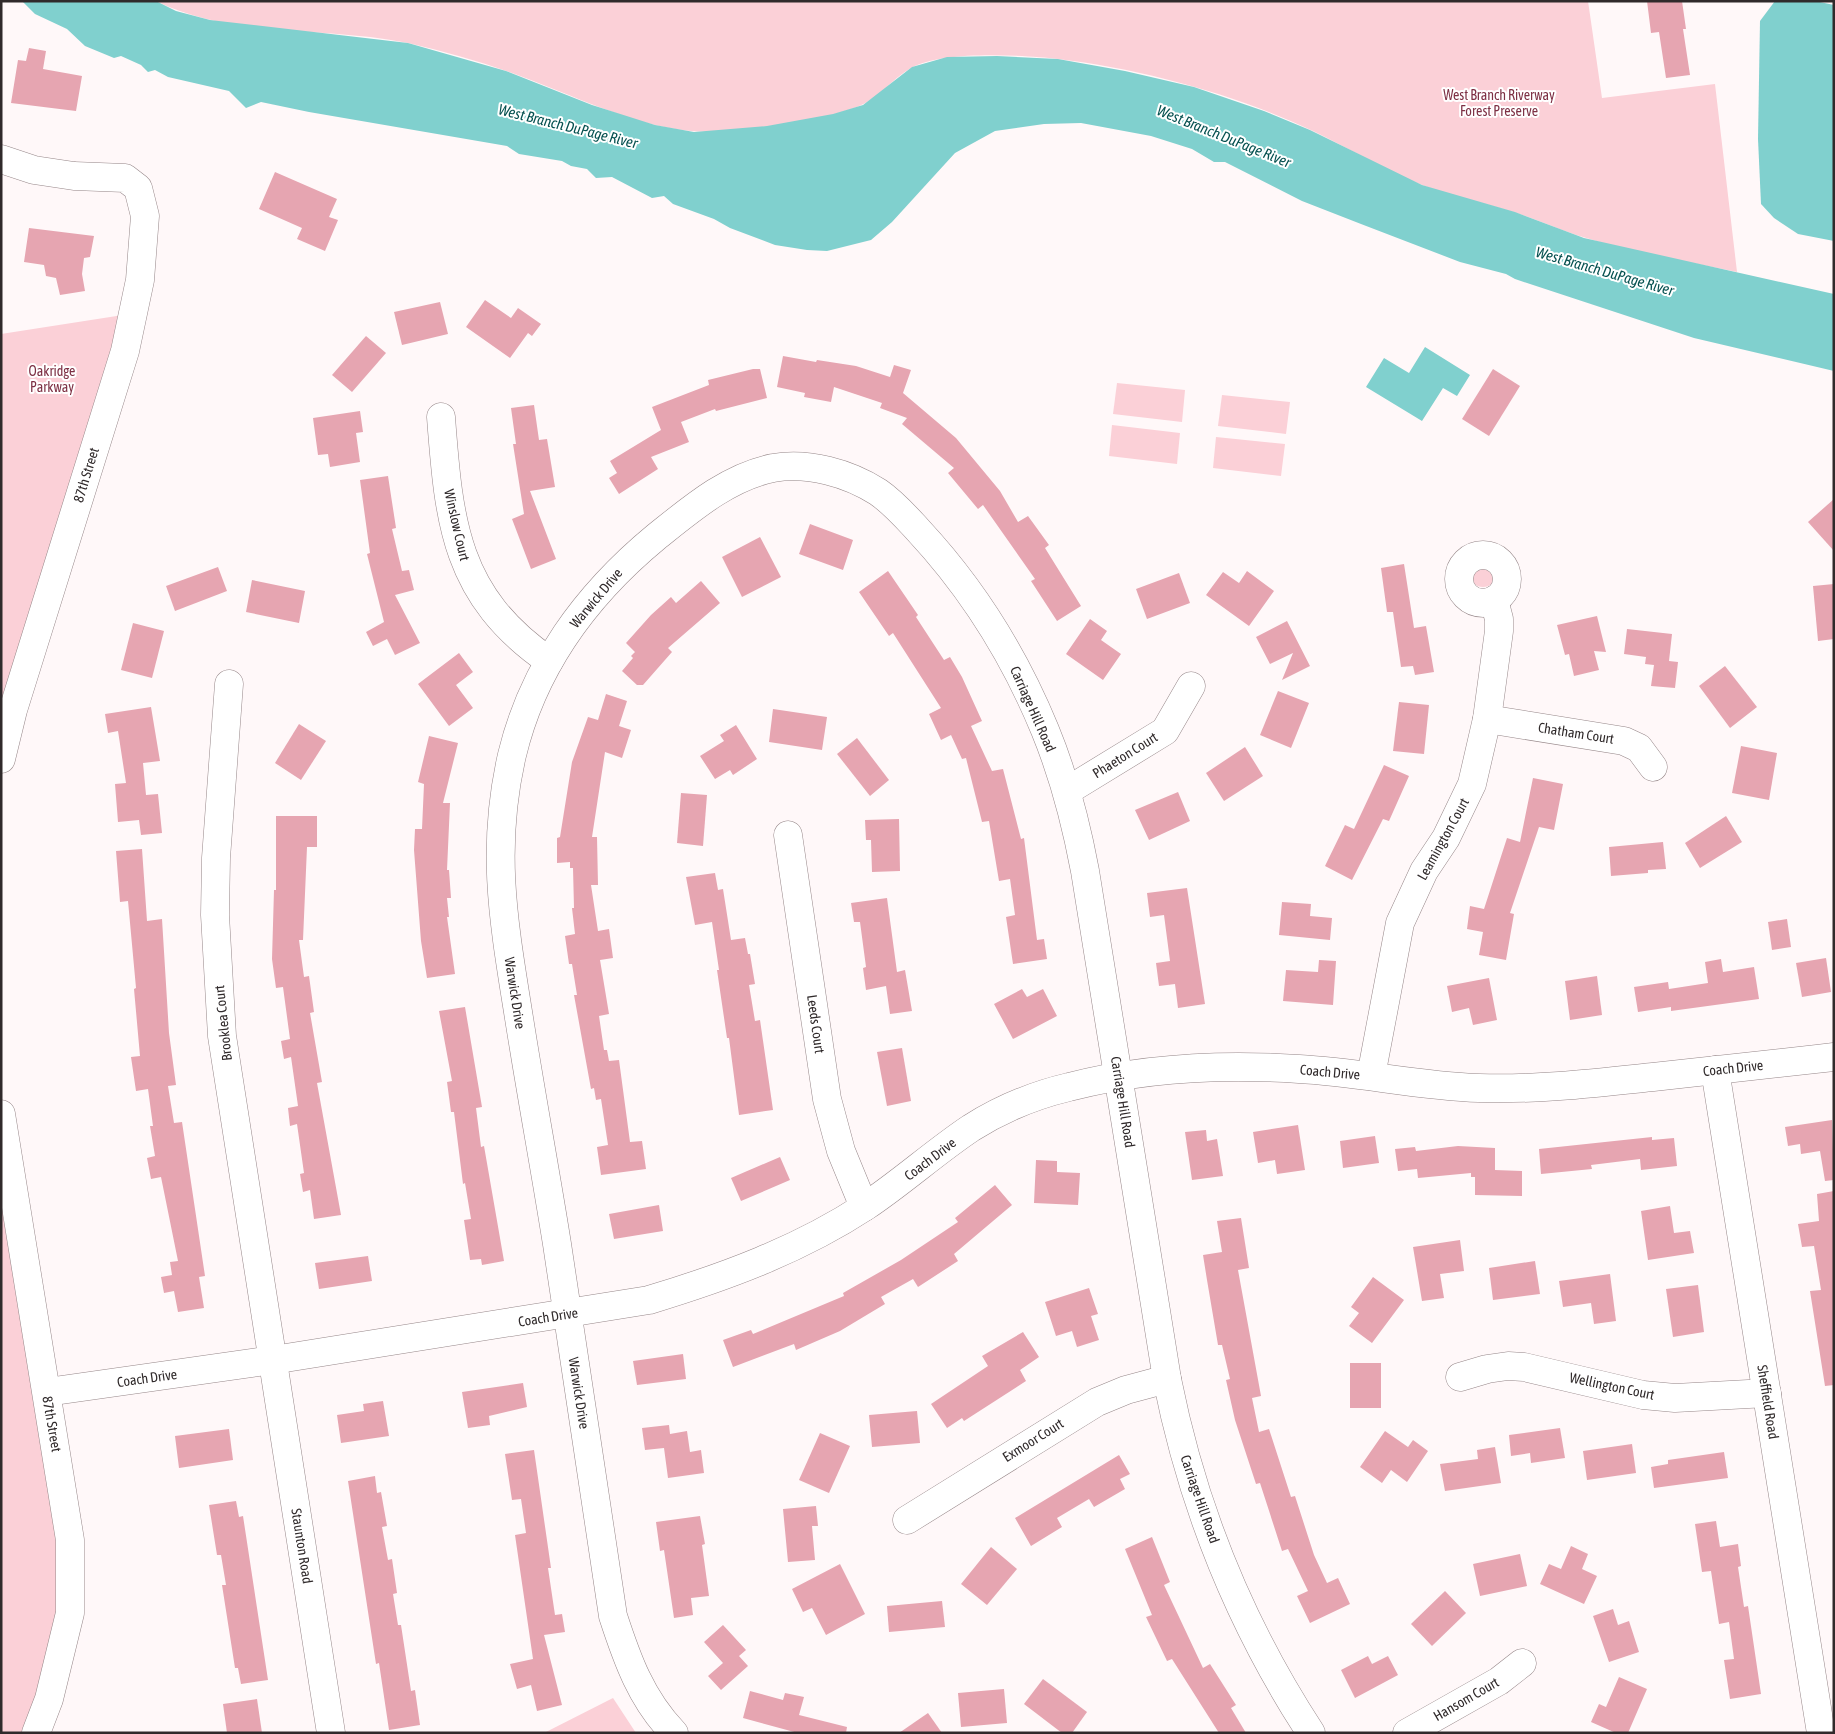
<svg xmlns="http://www.w3.org/2000/svg" width="1835" height="1734" viewBox="0 0 1835 1734" font-family="'Asap Condensed',sans-serif">
  <style>
    .green { fill: #fbd0d7 }
    .water { fill: #80d0ce }
    .building { fill: #e6a5b1 }
    .lines { fill: none; stroke-linecap: round; stroke-linejoin: round }
    .minor-casing { stroke: #968789; stroke-width: 29 }
    .minor { stroke: #fff; stroke-width: 28 }
    .labels { text-anchor: middle; dominant-baseline: central; stroke-width: 4; stroke-linejoin: round; paint-order: stroke }
    .park-label { font-size: 14px; fill: #7d3044; stroke: #fff }
    .street-label { font-size: 14px; fill: #302a2b; stroke: #fff }
    .water-label { font-size: 15px; font-style: italic; fill: #065150; stroke: #fff }
  </style>
  <rect width="100%" height="100%" fill="#fff8f9"/>
  <!-- green -->
  <g class="green">
    <path d="M156 1H1588L1602 98 1715 84 1737 272C1686 261 1633 253 1583 237 1559 230 1537 219 1513 212 1482 202 1448 196 1417 183 1382 168 1348 148 1313 131 1237 95 1143 69 1058 59 1022 55 942 50 911 68 892 79 878 99 857 107 816 122 769 126 727 131 665 137 607 110 551 88 505 69 457 54 408 43 326 26 233 39 156 1Z"/>
    <path d="M123 315 1 716V334Z"/>
    <path d="M1117 383 1185 390 1182 422 1113 414Z"/>
    <path d="M1222 395 1290 402 1286 434 1218 426Z"/>
    <path d="M1112 425 1180 433 1177 464 1109 456Z"/>
    <path d="M1216 437 1285 444 1281 476 1213 468Z"/>
    <circle cx="1483" cy="573" r="14"/>
    <path d="M1 1174 58 1529V1600L54 1634 25 1733H1Z"/>
    <path d="M613 1698 636 1733H544Z"/>
  </g>
  <!-- water -->
  <g class="water">
    <path d="M22 1H156L176 11 210 20 408 43 506 71 592 105 655 125 694 132 767 126 833 114 863 105 912 67 947 57 997 56 1058 59 1125 71 1194 87 1264 111 1310 130 1422 185 1515 212 1584 238 1834 294V371L1694 338 1515 279 1506 274 1460 262 1361 224 1302 201 1225 162H1214L1192 149 1151 136 1081 123 1044 124 995 131 955 153 892 222 871 240 827 251 807 250 775 245 730 228 714 219 673 204 664 196 652 198 612 177 596 178 587 169 571 166 562 161 519 154 507 146 309 112 261 102 246 108 229 91 168 77 155 70 148 72 141 65 121 56 114 58 85 46 67 29 35 14Z"/>
    <path d="M1775 1H1815L1834 5V241L1798 234 1774 218 1761 204 1758 139 1760 21Z"/>
    <path d="M1425 347 1470 375 1457 396 1443 388 1422 421 1366 387 1384 358 1409 373Z"/>
  </g>
  <!-- building -->
  <g class="building">
    <path d="M1647 1H1682L1686 29H1683L1690 75 1666 78 1659 32 1651 33Z"/>
    <path d="M29 48 46 51 43 69 82 76 76 111 11 103 18 60 26 61Z"/>
    <path d="M275 172 337 199 329 217 338 220 325 251 297 239 302 228 259 209Z"/>
    <path d="M29 228 94 236 90 257 84 258 82 274 85 291 60 295 56 278 46 276 44 265 24 262Z"/>
    <path d="M485 300 511 318 518 308 541 324 532 336 528 333 510 358 466 327Z"/>
    <path d="M440 302 448 334 402 345 394 312Z"/>
    <path d="M366 336 386 353 352 392 332 375Z"/>
    <path d="M783 356 816 362 817 360 856 366 890 377 894 365 911 370 903 393 956 438 1000 491 1018 522 1028 516 1049 545 1045 548 1081 606 1057 621 1031 581 1035 579 983 505 978 509 948 473 954 468 902 424 907 418 880 408 882 403 834 387 831 402 804 397 805 393 777 387Z"/>
    <path d="M753 369H760L767 398 716 411 715 409 681 422 689 442 651 457 658 469 619 494 609 478 617 473 610 461 661 430 652 407 709 385 708 380Z"/>
    <path d="M1493 369 1520 386 1489 436 1462 419Z"/>
    <path d="M534 405 539 440 547 439 555 487 530 491 556 559 531 569 512 519 524 514 513 444H516L511 408Z"/>
    <path d="M360 411 363 432 356 433 360 462 330 467 328 454 318 455 313 418Z"/>
    <path d="M388 476 396 528 392 529 402 571 409 570 414 590 395 595 420 643 395 655 387 639 373 646 366 632 384 622 367 554 370 553 360 480Z"/>
    <path d="M1834 499V551L1808 522Z"/>
    <path d="M810 524 853 540 843 570 799 554Z"/>
    <path d="M760 537 781 577 742 597 722 557Z"/>
    <path d="M1404 564 1414 628 1426 626 1434 672 1415 675 1413 666 1401 667 1393 612H1387L1381 568Z"/>
    <path d="M218 567 227 591 175 611 166 586Z"/>
    <path d="M888 571 918 615 916 617 944 660 950 657 962 677 982 721 971 726 992 771 1003 769 1021 839 1024 838 1037 940 1044 939 1047 959 1013 964 1006 917 1015 915 1010 879 999 881 989 821 982 822 966 758 962 759 951 735 941 740 929 714 941 708 893 633 889 636 859 592Z"/>
    <path d="M1247 571 1274 591 1249 626 1206 595 1223 572 1239 583Z"/>
    <path d="M1179 573 1190 603 1147 619 1136 589Z"/>
    <path d="M252 580 305 591 299 623 246 612Z"/>
    <path d="M701 581 720 603 668 648 672 652 643 685H637L622 671 633 658 631 656 635 652 626 643 651 615 671 597 676 603Z"/>
    <path d="M1834 584V639L1818 641 1813 586Z"/>
    <path d="M1597 616 1606 652 1594 651 1599 670 1574 676 1569 654 1565 655 1557 625Z"/>
    <path d="M1090 619 1107 631 1101 640 1121 654 1103 680 1066 654Z"/>
    <path d="M1287 621 1310 666 1282 680 1293 653 1270 664 1256 637Z"/>
    <path d="M133 623 164 631 152 678 121 670Z"/>
    <path d="M1627 629 1672 634 1669 661 1678 662 1675 688 1651 686 1654 665 1645 664 1646 657 1624 654Z"/>
    <path d="M459 653 473 672 456 685 473 708 449 726 418 684Z"/>
    <path d="M1725 666 1757 707 1730 728 1699 686Z"/>
    <path d="M1278 691 1309 703 1291 748 1260 735Z"/>
    <path d="M606 694 627 701 619 726 631 730 622 758 605 752 592 837H597L598 885H591L598 931 609 929 613 958 600 960 609 1014 599 1016 604 1050H607L609 1061 619 1060 630 1142 642 1141 646 1169 601 1175 597 1147 608 1145 601 1099 596 1100 594 1088 591 1089 574 995H577L572 964H569L565 936 575 934 572 908H574L573 868H570V862L557 863V838L560 837 572 762 588 717 598 720Z"/>
    <path d="M1399 702 1429 705 1424 754 1393 751Z"/>
    <path d="M151 707 160 761 143 763 146 795 158 794 162 833 141 835 139 820 118 822 115 784 126 783 118 731 108 733 105 714Z"/>
    <path d="M773 709 827 717 822 750 769 742Z"/>
    <path d="M299 724 326 741 301 780 275 763Z"/>
    <path d="M736 725 757 759 733 775 730 770 715 779 700 756 724 741 720 735Z"/>
    <path d="M429 736 458 743 443 803H450L447 870H449L451 898H447L449 917H447L455 974 427 978 421 941 414 850 415 829H422L424 784 418 782Z"/>
    <path d="M857 738 889 780 870 796 837 754Z"/>
    <path d="M1741 746 1777 753 1769 800 1732 793Z"/>
    <path d="M1245 747 1263 776 1224 801 1206 773Z"/>
    <path d="M1384 765 1409 776 1389 821 1383 819 1352 880 1325 866 1345 825 1354 829Z"/>
    <path d="M1533 778 1563 784 1554 830 1539 827 1510 913 1514 914 1506 960 1479 955 1483 932 1467 929 1470 906 1484 909 1507 838 1520 842Z"/>
    <path d="M1178 792 1190 821 1149 840 1135 810Z"/>
    <path d="M681 793 707 795 703 846 677 843Z"/>
    <path d="M276 816H317V847H307L303 940H299L304 977 309 976 314 1012 310 1013 322 1082 317 1083 341 1215 314 1219 310 1190 303 1192 300 1174 304 1173 297 1124 290 1126 288 1108 298 1106 291 1057 284 1059 281 1041 290 1039 283 987 276 988 272 959 274 890H276Z"/>
    <path d="M1726 816 1742 842 1700 868 1685 843Z"/>
    <path d="M899 819 900 871 872 872 871 840H866L865 820Z"/>
    <path d="M1663 842 1666 869 1648 870V873L1611 876 1609 847Z"/>
    <path d="M142 849 147 921 162 919 169 1033 176 1085 168 1086 174 1123 182 1122 205 1276 199 1277 204 1308 178 1312 174 1291 164 1293 161 1277 172 1275 170 1262 178 1261 161 1177 151 1179 147 1158 155 1156 150 1126H153L148 1089 136 1091 131 1057 140 1056 134 989 136 988 128 901 120 902 116 851Z"/>
    <path d="M715 873 718 890 723 889 731 940 745 938 748 954H750L755 984 749 985 755 1021 760 1020 773 1110 739 1115 729 1038H727L717 970H719L712 922 695 925 686 877Z"/>
    <path d="M1187 888 1205 1004 1178 1008 1175 984 1159 986 1156 963 1170 961 1164 915 1150 917 1147 893Z"/>
    <path d="M887 898 897 972 905 970 912 1011 890 1014 886 986 866 990 863 968 866 967 860 922H854L851 903Z"/>
    <path d="M1282 902 1311 904 1310 916 1332 918 1330 940 1279 935Z"/>
    <path d="M1787 919 1791 947 1772 950 1768 922Z"/>
    <path d="M1826 958 1831 992 1802 997 1796 963Z"/>
    <path d="M1721 959 1723 972 1754 967 1759 999 1671 1011V1007L1638 1012 1634 987 1668 982 1669 989 1708 983 1705 962Z"/>
    <path d="M1319 960 1336 961 1333 1005 1283 1001 1286 970 1318 972Z"/>
    <path d="M1597 976 1602 1015 1570 1020 1565 981Z"/>
    <path d="M1489 978 1497 1020 1473 1025 1469 1008 1452 1012 1447 986Z"/>
    <path d="M1022 989 1027 997 1043 989 1057 1016 1013 1039 994 1004Z"/>
    <path d="M465 1007 482 1107 476 1108 481 1147 484 1146 504 1261 482 1265 481 1259 470 1260 464 1220 471 1219 465 1183 463 1184 454 1112H451L447 1082 452 1081 439 1011Z"/>
    <path d="M902 1048 911 1101 887 1106 877 1052Z"/>
    <path d="M1832 1120 1834 1180 1825 1181 1820 1151 1801 1154 1800 1144 1788 1146 1785 1127Z"/>
    <path d="M1298 1125 1305 1170 1277 1174 1275 1160 1258 1163 1253 1132Z"/>
    <path d="M1206 1130 1207 1141 1217 1139 1223 1176 1192 1180 1185 1132Z"/>
    <path d="M1375 1136 1379 1163 1343 1168 1340 1141Z"/>
    <path d="M1652 1137V1140L1674 1138 1677 1166 1641 1170 1640 1159 1591 1165 1592 1169 1541 1174 1539 1149Z"/>
    <path d="M1458 1146 1495 1148V1170L1522 1171V1196L1475 1195V1177H1471V1173L1418 1178 1417 1169 1398 1171 1395 1149 1415 1147 1416 1151Z"/>
    <path d="M780 1157 790 1180 741 1201 731 1178Z"/>
    <path d="M1036 1160 1057 1161V1172L1080 1173 1078 1205 1034 1203Z"/>
    <path d="M995 1185 1012 1205 954 1254 958 1261 918 1287 913 1279 881 1297 885 1304 840 1331 796 1350 794 1344 733 1367 723 1340 751 1330 753 1334 844 1296 843 1293 901 1260 958 1222 955 1218Z"/>
    <path d="M1834 1191V1385L1825 1386 1810 1291 1821 1290 1814 1246 1802 1247 1798 1224 1819 1221 1817 1194Z"/>
    <path d="M659 1205 663 1231 614 1239 609 1214Z"/>
    <path d="M1670 1206 1674 1233 1690 1231 1694 1253 1648 1260 1641 1211Z"/>
    <path d="M1241 1218 1249 1268 1238 1270 1261 1396 1252 1398 1259 1432 1269 1429 1291 1497 1295 1496 1314 1555 1327 1583 1338 1578 1350 1604 1310 1623 1297 1596 1308 1591 1288 1549 1282 1551 1260 1483 1256 1484 1235 1420 1226 1380 1230 1379 1222 1345H1218L1207 1280 1203 1255 1222 1252 1217 1221Z"/>
    <path d="M1460 1240 1464 1271 1440 1274 1444 1298 1422 1301 1413 1247Z"/>
    <path d="M368 1256 372 1281 319 1289 315 1263Z"/>
    <path d="M1535 1261 1540 1294 1493 1300 1489 1268Z"/>
    <path d="M1610 1274 1616 1321 1594 1324 1591 1303 1563 1307 1559 1281Z"/>
    <path d="M1373 1277 1404 1300 1372 1343 1349 1326 1359 1313 1351 1307Z"/>
    <path d="M1698 1285 1704 1332 1673 1337 1666 1289Z"/>
    <path d="M1089 1288 1098 1314 1091 1316 1099 1340 1077 1347 1072 1331 1056 1336 1045 1302Z"/>
    <path d="M1023 1332 1039 1357 1020 1370 1026 1381 964 1421 962 1418 947 1428 931 1404 988 1366 982 1356Z"/>
    <path d="M683 1354 686 1379 637 1385 633 1361Z"/>
    <rect x="1350" y="1363" width="31" height="45"/>
    <path d="M523 1383 527 1407 489 1416 490 1425 468 1428 462 1392Z"/>
    <path d="M383 1401 389 1436 341 1443 337 1415 364 1411 363 1404Z"/>
    <path d="M917 1411 920 1443 872 1447 869 1415Z"/>
    <path d="M669 1425 670 1434 687 1431 690 1452 701 1450 704 1473 668 1478 664 1448 645 1450 642 1428Z"/>
    <path d="M1560 1428 1565 1458 1531 1463 1530 1453 1511 1456 1509 1435Z"/>
    <path d="M229 1429 233 1460 179 1468 175 1436Z"/>
    <path d="M1385 1431 1408 1447 1413 1440 1428 1451 1407 1482 1391 1470 1382 1483 1360 1467Z"/>
    <path d="M820 1433 850 1446 829 1493 799 1480Z"/>
    <path d="M1632 1444 1636 1473 1587 1480 1583 1451Z"/>
    <path d="M1495 1447 1501 1483 1445 1491 1440 1464 1478 1459 1477 1450Z"/>
    <path d="M534 1450 551 1568H548L555 1615 562 1614 565 1632 544 1635 562 1705 537 1711 531 1685 517 1689 510 1664 533 1659 515 1535 526 1533 521 1499 512 1500 505 1454Z"/>
    <path d="M1724 1452 1728 1478 1654 1488 1651 1467 1668 1464V1460Z"/>
    <path d="M1119 1455 1130 1474 1120 1479 1125 1489 1094 1507 1089 1499 1057 1518 1062 1527 1031 1546 1015 1518Z"/>
    <path d="M375 1476 377 1493 381 1492 387 1526 382 1527 388 1560 392 1559 397 1593 393 1594 398 1625H401L411 1691 415 1690 420 1725 389 1730 379 1663 376 1664 348 1481Z"/>
    <path d="M236 1501 239 1517 243 1516 268 1680 241 1684 238 1668H235L222 1585H226L221 1555H217L209 1505Z"/>
    <path d="M816 1506 818 1526H812L815 1560 788 1562 783 1509Z"/>
    <path d="M700 1516 705 1544 702 1545 709 1596 691 1598 693 1615 674 1618 664 1550 660 1551 656 1522Z"/>
    <path d="M1716 1521 1720 1547 1738 1544 1741 1566 1738 1567 1744 1607 1748 1606 1761 1694 1730 1699 1724 1660 1734 1659 1729 1622 1719 1624 1711 1571 1702 1572 1695 1524Z"/>
    <path d="M1152 1537 1170 1582 1164 1585 1203 1668 1210 1664 1236 1705 1231 1708 1246 1733H1219L1172 1659 1167 1661 1146 1617 1152 1615 1125 1549Z"/>
    <path d="M1571 1546 1588 1554 1582 1569 1597 1576 1584 1604 1540 1584 1549 1564 1561 1569Z"/>
    <path d="M991 1547 1017 1569 987 1605 961 1584Z"/>
    <path d="M1520 1554 1527 1586 1480 1596 1473 1564Z"/>
    <path d="M840 1564 865 1614 826 1635 812 1608 803 1612 792 1589Z"/>
    <path d="M1445 1591 1466 1613 1432 1646 1411 1624Z"/>
    <path d="M942 1601 945 1627 889 1632 887 1606Z"/>
    <path d="M1613 1609 1618 1625 1629 1621 1639 1652 1609 1662 1593 1616Z"/>
    <path d="M723 1625 746 1650 739 1656 748 1666 721 1690 708 1676 723 1663 704 1642Z"/>
    <path d="M1368 1656 1372 1664 1388 1656 1398 1675 1355 1698 1341 1670Z"/>
    <path d="M1619 1677 1647 1689 1628 1733H1616L1591 1722 1599 1704 1606 1707Z"/>
    <path d="M1043 1679 1087 1712 1072 1733H1062L1024 1704Z"/>
    <path d="M1004 1689 1007 1723 961 1727 958 1693Z"/>
    <path d="M750 1691 783 1700 785 1693 804 1697 799 1715 847 1727 846 1733H798L743 1718Z"/>
    <path d="M257 1699 262 1733H227L223 1704Z"/>
    <path d="M928 1713 942 1733H899Z"/>
  </g>
  <g class="lines">
    <!-- minor casing -->
    <g class="minor-casing">
      <g id="minor">
        <path d="M1 159 34 170 74 176 125 178 138 188 145 216 140 280 125 351 13 710 1 759"/>
        <path d="M441 417C449 523 455 596 549 661"/>
        <circle cx="1483" cy="579" r="24"/>
        <path d="M229 684 216 858 215 915 222 1036 331 1733"/>
        <path d="M1487 719 1624 741 1639 748 1653 767"/>
        <path d="M1067 791 1165 731 1191 686"/>
        <path d="M788 835 827 1099 841 1151 864 1207"/>
        <path d="M1715 1070 1821 1733"/>
        <path d="M1371 1076 1400 923 1424 871 1446 838 1472 784 1487 719 1499 631V619L1494 600"/>
        <path d="M1 1114 70 1540V1613L49 1699 36 1733"/>
        <path d="M1460 1377 1487 1369 1508 1366 1524 1367 1643 1395 1675 1398 1767 1393"/>
        <path d="M47 1392 273 1360 649 1300C725 1277 799 1250 866 1206 902 1182 935 1152 971 1128 1001 1109 1035 1095 1069 1087 1142 1068 1223 1064 1299 1069 1359 1072 1418 1086 1479 1088 1537 1090 1596 1083 1653 1077 1714 1070 1774 1064 1834 1057"/>
        <path d="M907 1520 1097 1402 1126 1390 1167 1379"/>
        <path d="M674 1733C641 1699 627 1659 613 1616 594 1492 576 1368 557 1244 545 1169 531 1094 519 1018 504 924 490 850 512 755 533 667 587 594 656 537 691 509 728 477 773 468 809 462 848 473 878 492 894 503 906 517 918 530 972 588 1015 657 1045 730 1064 776 1076 823 1085 871L1167 1379C1192 1505 1241 1626 1311 1733"/>
        <path d="M1407 1733 1499 1681 1522 1663"/>
      </g>
    </g>
    <!-- minor -->
    <use href="#minor" class="minor"/>
  </g>
  <g class="labels">
    <!-- park labels -->
    <g class="park-label">
      <text x="1499" y="95">West Branch Riverway<tspan x="1499" dy="16">Forest Preserve</tspan></text>
      <text x="52" y="371">Oakridge<tspan x="52" dy="16">Parkway</tspan></text>
    </g>
    <!-- street labels -->
    <g class="street-label">
      <text transform="translate(86 475) rotate(-73)">87th Street</text>
      <text transform="translate(457 525) rotate(77)">Winslow Court</text>
      <text transform="translate(596 598) rotate(-50)">Warwick Drive</text>
      <text transform="translate(1033 709) rotate(66)">Carriage Hill Road</text>
      <text transform="translate(1576 733) rotate(9)">Chatham Court</text>
      <text transform="translate(1125 755) rotate(-32)">Phaeton Court</text>
      <text transform="translate(1443 839) rotate(-61)">Leamington Court</text>
      <text transform="translate(515 993) rotate(81)">Warwick Drive</text>
      <text transform="translate(223 1023) rotate(-96)">Brooklea Court</text>
      <text transform="translate(816 1024) rotate(82)">Leeds Court</text>
      <text transform="translate(1733 1068) rotate(-6)">Coach Drive</text>
      <text transform="translate(1330 1072) rotate(5)">Coach Drive</text>
      <text transform="translate(1123 1102) rotate(81)">Carriage Hill Road</text>
      <text transform="translate(930 1159) rotate(-37)">Coach Drive</text>
      <text transform="translate(548 1317) rotate(-9)">Coach Drive</text>
      <text transform="translate(147 1378) rotate(-8)">Coach Drive</text>
      <text transform="translate(1612 1386) rotate(12)">Wellington Court</text>
      <text transform="translate(579 1393) rotate(81)">Warwick Drive</text>
      <text transform="translate(1768 1402) rotate(81)">Sheffield Road</text>
      <text transform="translate(52 1424) rotate(80)">87th Street</text>
      <text transform="translate(1033 1440) rotate(-32)">Exmoor Court</text>
      <text transform="translate(1200 1499) rotate(71)">Carriage Hill Road</text>
      <text transform="translate(302 1546) rotate(81)">Staunton Road</text>
      <text transform="translate(1466 1699) rotate(-30)">Hansom Court</text>
    </g>
    <!-- water labels -->
    <g class="water-label">
      <text transform="translate(568 126) rotate(14)">West Branch DuPage River</text>
      <text transform="translate(1224 136) rotate(22)">West Branch DuPage River</text>
      <text transform="translate(1605 271) rotate(16)">West Branch DuPage River</text>
    </g>
  </g>
  <!-- border -->
  <rect width="1835" height="1734" fill="none" stroke="#302a2b" stroke-width="5"/>
</svg>
